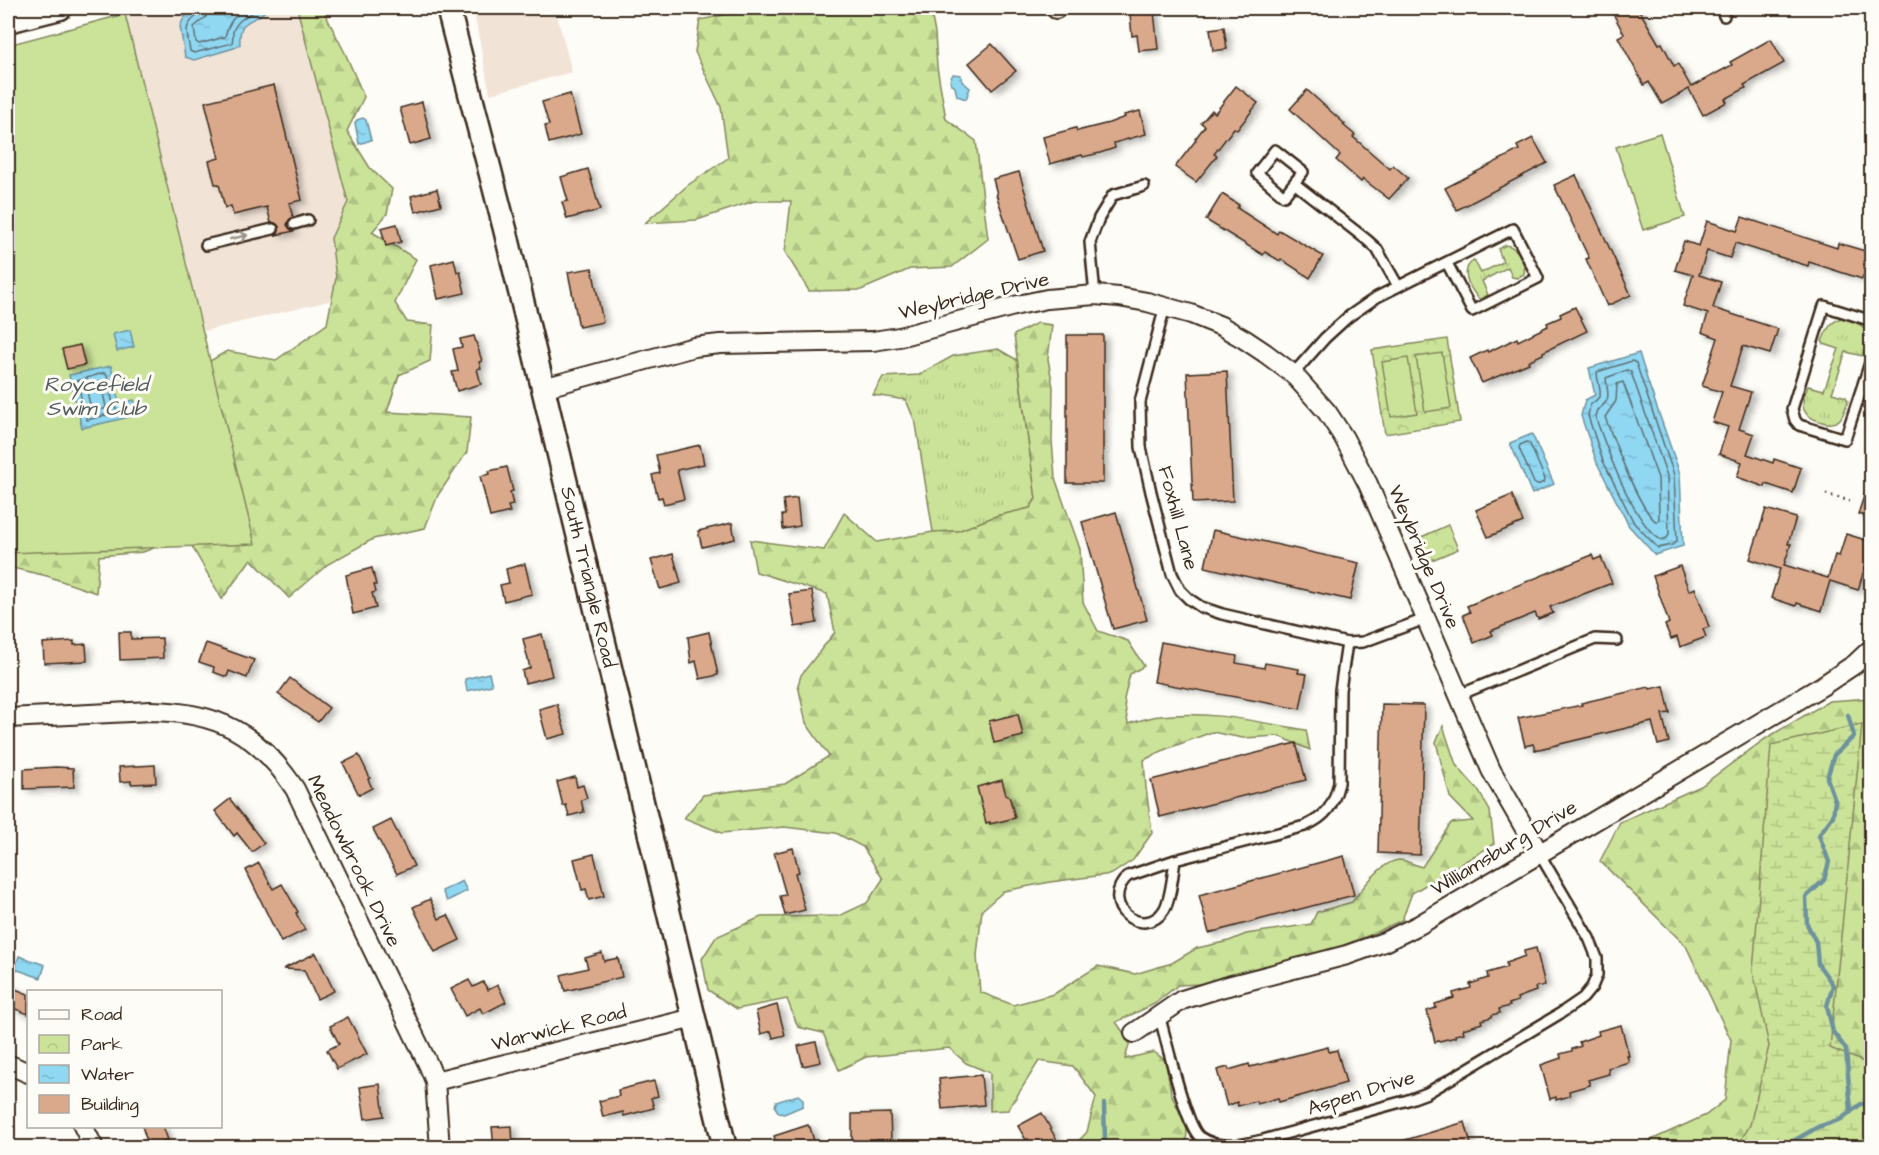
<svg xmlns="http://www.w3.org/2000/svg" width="1879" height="1155" viewBox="0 0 1879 1155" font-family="'Architects Daughter',sans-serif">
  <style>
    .built { fill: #f2e3d7 }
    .grass { fill: url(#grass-tufts); stroke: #83865c; stroke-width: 1.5 }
    .forest { fill: url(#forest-firs); stroke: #83865c; stroke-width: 1.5 }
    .wetland { fill: url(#wetland-marsh); stroke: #83865c; stroke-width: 1.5 }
    .park { fill: url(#park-crowns); stroke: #83865c; stroke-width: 1.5 }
    .garden { fill: #cbe399; stroke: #83865c; stroke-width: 1.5 }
    .water { fill: url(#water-ripples); stroke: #6e929d; stroke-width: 1.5 }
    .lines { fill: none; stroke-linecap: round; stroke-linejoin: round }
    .shore { stroke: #5d6f73; stroke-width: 1.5 }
    .stream { stroke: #6e929d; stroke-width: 4.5 }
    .building { fill: #daa98c; stroke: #3b2a1e; stroke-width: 1.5; filter: url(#shadow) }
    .service-casing { stroke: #3b2a1e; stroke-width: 14 }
    .minor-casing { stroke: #3b2a1e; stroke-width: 22 }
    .tertiary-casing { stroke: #3b2a1e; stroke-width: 27 }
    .path { stroke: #3b2a1e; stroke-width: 3; stroke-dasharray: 1.5 4.5; stroke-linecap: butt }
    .service { stroke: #fdfcf7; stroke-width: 9 }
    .minor { stroke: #fdfcf7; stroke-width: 18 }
    .tertiary { stroke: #fdfcf7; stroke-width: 22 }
    .oneway { stroke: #9c938a }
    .labels { text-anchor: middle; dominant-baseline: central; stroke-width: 6; stroke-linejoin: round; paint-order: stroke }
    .street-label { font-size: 20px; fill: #3b2a1e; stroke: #fdfcf7 }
    .water-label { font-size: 21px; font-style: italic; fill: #545e5e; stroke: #fdfcf7 }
  </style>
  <defs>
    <pattern id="grass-tufts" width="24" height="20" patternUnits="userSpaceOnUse" patternTransform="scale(1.5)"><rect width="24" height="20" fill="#cbe399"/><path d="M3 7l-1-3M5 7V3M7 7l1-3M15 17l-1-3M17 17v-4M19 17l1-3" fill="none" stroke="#afc383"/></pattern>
    <pattern id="forest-firs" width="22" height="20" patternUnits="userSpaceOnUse" patternTransform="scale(1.5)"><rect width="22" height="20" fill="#cbe399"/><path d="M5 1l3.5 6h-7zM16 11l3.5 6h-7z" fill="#afc383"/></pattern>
    <pattern id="wetland-marsh" width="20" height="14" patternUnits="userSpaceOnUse" patternTransform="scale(1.5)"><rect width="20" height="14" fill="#cbe399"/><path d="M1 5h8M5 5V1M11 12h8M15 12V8" fill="none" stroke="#afc383"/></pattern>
    <pattern id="park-crowns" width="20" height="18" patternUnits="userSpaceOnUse" patternTransform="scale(1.5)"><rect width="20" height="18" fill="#cbe399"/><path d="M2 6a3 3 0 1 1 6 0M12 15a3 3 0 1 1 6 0" fill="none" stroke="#afc383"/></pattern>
    <pattern id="water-ripples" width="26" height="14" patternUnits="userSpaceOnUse" patternTransform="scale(1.5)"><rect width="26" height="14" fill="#90d7f2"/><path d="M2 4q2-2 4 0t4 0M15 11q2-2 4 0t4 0" fill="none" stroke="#7db9cf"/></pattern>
    <filter id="shadow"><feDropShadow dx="5" dy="3" stdDeviation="3" flood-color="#0004"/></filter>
  </defs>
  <rect width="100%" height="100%" fill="#fdfcf7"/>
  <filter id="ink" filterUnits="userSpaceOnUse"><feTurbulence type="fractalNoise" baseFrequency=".0167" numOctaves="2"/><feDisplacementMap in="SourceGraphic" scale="12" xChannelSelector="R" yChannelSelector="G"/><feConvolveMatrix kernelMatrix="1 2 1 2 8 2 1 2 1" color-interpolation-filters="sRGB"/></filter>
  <g filter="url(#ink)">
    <!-- built -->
    <g class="built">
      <path d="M150 8H303L374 290 204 331 125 14Z"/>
      <path d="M473 8H555L572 72 490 94Z"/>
    </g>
    <!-- grass -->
    <g class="grass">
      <path d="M1506 245C1518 247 1526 262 1524 274L1517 278 1512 277 1508 267 1482 281 1488 295 1480 299 1478 298C1469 287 1459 270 1474 260L1481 273 1503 262 1498 249Z"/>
      <path d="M1841 318C1866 323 1874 332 1862 356L1846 352 1832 393 1846 397 1848 401C1846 407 1844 414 1840 419 1835 424 1829 424 1822 422 1801 416 1799 406 1808 386L1824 390 1839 349 1824 344 1822 341C1827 330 1829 323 1841 318Z"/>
      <path d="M998 349 1017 360 1036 499 1030 508 996 516 958 531 933 532 916 424 906 400 873 395 883 377 919 375 953 356Z"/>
    </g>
    <!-- forest -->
    <g class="forest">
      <path d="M297 8H322L346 55 364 97 347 131 370 168 392 189 387 214 372 232 416 259 395 303 407 322 433 325 430 361 399 375 387 412 471 417 467 452 438 495 425 528 373 539 328 564 289 598 251 559 222 599 186 536 143 552 99 556 96 593 47 576 8 567V347L183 377 227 351 276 360 327 324 336 278 331 238 348 202Z"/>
      <path d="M743 8H930L935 33 937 67 946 119 976 141 988 239 952 267 910 269 861 290 809 291 785 252 791 201H754L697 220 645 223 688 185 728 158 721 107 695 52 700 20 741 11Z"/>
      <path d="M1037 323 1052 325 1048 359 1053 387 1052 441 1055 478 1080 549 1083 602 1098 631 1128 641 1144 666 1130 674 1124 699 1128 724C1139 721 1149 717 1160 716 1209 710 1257 722 1306 730L1310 750 1279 736 1243 738 1212 732 1166 749 1144 760 1146 788 1152 833 1133 860 1112 874 1050 882 1004 891 982 910 977 956 980 992 1013 1005 1054 994 1098 966 1135 974 1172 963 1197 948 1229 941 1246 934 1311 924 1317 912 1352 902C1360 891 1383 860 1399 860 1406 860 1415 865 1422 867L1451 823 1473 821 1450 797 1436 742 1443 726 1456 765 1478 790 1490 811 1494 844 1412 893 1402 920 1370 935 1300 962 1226 983 1178 985 1154 1004 1116 1022 1130 1042 1125 1059 1154 1052 1166 1061 1171 1093 1187 1129 1186 1147 1072 1148 1087 1132 1096 1097 1073 1066 1039 1061 1008 1110 990 1111V1073L966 1063 949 1048 866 1057 839 1070 823 1033 798 1027 787 999 737 1009 708 990 702 959 716 937 761 917 839 916 867 903 883 879 863 847 836 833 784 827 722 833 684 818 703 795 785 784 829 756 806 723 798 685 801 675 835 632 827 594 756 572 750 540 824 550 844 513 877 542 933 532 958 531 996 516 1030 508 1036 499 1014 335Z"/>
      <path d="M1871 698V1147H1636L1706 1115 1725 1100 1731 1040 1686 946 1600 861 1620 822 1701 786 1765 739 1829 701Z"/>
    </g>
    <!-- wetland -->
    <path class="wetland" d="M1862 724 1830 1048 1871 1065V1147H1737L1750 1125 1769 1046 1753 971 1771 745Z"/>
    <!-- park -->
    <g class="park">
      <path d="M1447 339 1460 422 1385 434 1372 350Z"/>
      <path d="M1448 525 1458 549 1427 562 1417 539Z"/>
    </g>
    <!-- garden -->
    <g class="garden">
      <path d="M125 14 255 544 8 553V45Z"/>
      <path d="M1660 133 1685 217 1643 230 1616 147Z"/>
      <path d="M1442 353 1451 408 1425 412 1416 357Z"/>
      <path d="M1408 358 1417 413 1391 417 1382 362Z"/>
    </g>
    <!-- water -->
    <g class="water">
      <path d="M199 8H265L266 10C254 24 238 16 240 44L234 48 194 60 185 57 180 26 185 16Z"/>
      <path d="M953 74 961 75 962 81 970 88 966 99 957 96 955 87 951 84 950 80Z"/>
      <path d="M363 118 366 120 371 140 359 144 355 123 357 120Z"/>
      <path d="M130 330 134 347 117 351 113 334Z"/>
      <path d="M1639 353 1648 382 1680 474 1683 546 1655 555 1629 526 1597 463 1581 416 1585 400 1595 395 1589 368Z"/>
      <path d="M111 366 119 403 134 400 138 415 82 428 69 375Z"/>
      <path d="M1532 434 1554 484 1532 494 1510 443Z"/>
      <path d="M489 673 492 685 467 691 465 679Z"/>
      <path d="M462 881 467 891 447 901 442 891Z"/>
      <path d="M19 956 45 965 41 978 15 969Z"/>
      <path d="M798 1095 803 1099V1106L784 1114 779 1113 775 1107 776 1102Z"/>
    </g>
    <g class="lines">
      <!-- shore -->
      <g class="shore">
        <path d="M201 8 199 14C182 27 187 31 190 51L194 53 232 43C233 39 233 36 233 32 236 19 251 14 260 8"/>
        <path d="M208 8 206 17 194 27 196 42 199 44 225 37C228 23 234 16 245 8"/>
        <path d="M1632 361 1636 363 1674 475 1677 541 1672 545 1658 548 1634 523 1603 461 1588 416 1590 405C1608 393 1597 389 1597 372Z"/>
        <path d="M1627 370 1631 372 1667 476 1669 535 1667 538 1661 540C1633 523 1606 447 1595 416L1597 410C1613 400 1607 393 1606 378Z"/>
        <path d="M103 373 107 375 113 404 118 412 87 420 77 381Z"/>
        <path d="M98 382 101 384 106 407 104 409 93 411 91 409 86 387 88 385Z"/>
        <path d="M1623 382 1658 478 1659 519 1657 522C1640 513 1613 438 1605 417L1616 401 1617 384Z"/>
        <path d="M1527 442 1530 444 1545 479 1544 482 1537 485 1534 483 1519 448 1520 445Z"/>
      </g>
      <!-- stream -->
      <g class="stream">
        <path d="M1848 715 1854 736 1834 755 1827 778 1835 801 1833 816 1819 835 1829 862 1824 880 1806 897 1807 924 1816 942 1818 964 1833 985 1827 1006 1833 1032 1846 1049 1851 1112"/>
        <path d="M1103 1148 1105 1140 1104 1104"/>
        <path d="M1781 1148 1818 1127 1841 1119 1861 1104H1870L1872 1106"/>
      </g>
    </g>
    <!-- building -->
    <g class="building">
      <path d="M1610 8H1638L1659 44 1662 43 1674 66 1678 64 1691 87 1732 65 1730 62 1771 39 1784 63 1744 85 1746 88 1725 99 1727 102 1703 115 1689 89 1662 104 1649 82 1644 85 1618 37 1624 34Z"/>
      <path d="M1154 11 1158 49 1139 51 1137 35 1132 36 1130 14Z"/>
      <path d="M1224 27 1227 49 1213 51 1210 29Z"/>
      <path d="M992 44 1016 71 992 90 969 63Z"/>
      <path d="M274 85 302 200 289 203 293 217 289 220 287 225 290 229 294 231 276 235 279 231V227L275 223H271L267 207 233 215 231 206 225 208 219 184H215L209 161 219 158 205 102Z"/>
      <path d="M1236 86 1258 103 1237 130 1234 128 1214 154 1217 156 1196 182 1175 167 1196 140 1195 139 1205 126 1201 123 1212 110 1215 113Z"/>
      <path d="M1307 90 1345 124 1343 125 1355 135 1353 137 1390 169 1393 165 1408 178 1389 199 1363 179 1361 182 1336 160 1340 155 1290 109Z"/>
      <path d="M570 94 581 134 549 143 545 126 549 125 542 102Z"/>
      <path d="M422 102 431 139 410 145 400 108Z"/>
      <path d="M1140 111 1146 134 1114 143 1115 148 1100 153 1083 157 1082 155 1050 164 1043 137 1076 128 1077 131 1109 123 1125 117 1124 115Z"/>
      <path d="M1533 138 1547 163 1457 210 1445 188 1519 150 1517 146Z"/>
      <path d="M588 169 600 210 567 219 562 202 568 201 561 177Z"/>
      <path d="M1019 172 1043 251 1018 259 996 194H997L993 179Z"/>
      <path d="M1576 175 1631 295 1607 306 1586 259 1589 258 1554 185Z"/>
      <path d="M437 189 441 205 415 212 411 196Z"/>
      <path d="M1222 194 1239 205 1237 208 1277 234 1279 230 1323 256 1310 278 1281 259 1280 261 1265 252 1263 255 1206 220Z"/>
      <path d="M1742 217 1837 248 1838 243 1872 253V278L1863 276 1862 279 1809 262 1808 266 1735 243 1730 258 1707 251 1699 275 1721 282 1713 308 1778 329 1770 354 1743 346 1730 386 1751 392 1739 429 1754 434 1747 454 1773 463 1774 459 1801 468 1793 493 1766 484 1765 487 1737 477 1742 462 1719 454 1728 427 1712 422 1722 392 1702 386 1718 338 1702 332 1708 314 1683 306 1693 275 1675 270 1684 241 1699 246 1707 221 1737 231Z"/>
      <path d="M397 224 401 242 386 246 381 228Z"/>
      <path d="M454 259 457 272 460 271 465 293 438 299 431 265Z"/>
      <path d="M592 268 603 322 579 327 568 272Z"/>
      <path d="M1575 307 1587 331 1543 352V354L1528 361 1529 363 1482 383 1470 358 1487 350 1488 352 1517 338 1518 341 1548 326 1547 323 1561 317 1560 314Z"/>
      <rect x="1067" y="335" width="36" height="148"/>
      <path d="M474 336 482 361 479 362 481 368 477 369 481 384 457 391 452 372 458 371 453 349 462 347 460 339Z"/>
      <path d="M80 345 85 365 67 369 62 349Z"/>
      <path d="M1227 371 1233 501 1193 503 1187 373Z"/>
      <path d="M700 445 704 464 677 470 684 499 664 504 662 497 658 498 652 475 660 473 656 455Z"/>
      <path d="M507 467 513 491 510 492 513 505 508 506 510 512 490 517 480 476 490 474 489 471Z"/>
      <path d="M1869 481 1872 482V519L1858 514Z"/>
      <path d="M1512 495 1523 522 1488 537 1476 510Z"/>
      <path d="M797 498 800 526 783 529 782 515H785L783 500Z"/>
      <path d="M1766 509 1796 518 1788 544H1791L1784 565 1828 578 1835 555 1839 556 1846 534 1872 542V568L1865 567 1858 590 1830 581 1821 611 1797 603 1796 606 1771 598 1780 569 1750 559Z"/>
      <path d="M1116 512 1147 620 1113 629 1082 522Z"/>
      <path d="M732 523 735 539 702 547 698 531Z"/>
      <path d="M1213 530 1359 563 1350 600 1205 567Z"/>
      <path d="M673 554 681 583 660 589 651 560Z"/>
      <path d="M1592 555 1594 560 1601 557 1612 583 1550 607 1553 613 1538 619 1535 613 1491 631 1493 635 1474 643 1463 615 1470 612 1467 606Z"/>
      <path d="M525 564 532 594 504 601 500 585 509 583 506 569Z"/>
      <path d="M1680 566 1689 591 1695 588 1709 627 1703 629 1706 637 1680 647 1677 637 1671 639 1665 625 1669 623 1653 576Z"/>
      <path d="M372 568 376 585H374L376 592 372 593 376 608 353 614 346 575Z"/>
      <path d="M812 591 817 623 795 627 789 594Z"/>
      <path d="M119 632H131V639L162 638 163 658 120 660Z"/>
      <path d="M709 632 718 675 700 679 696 661 691 663 688 637Z"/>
      <path d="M542 634 552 676 525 683 522 671 530 668 523 639Z"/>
      <path d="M74 641V645L86 644 87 661 44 663 43 643Z"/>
      <path d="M1161 642 1237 656 1236 663 1264 668 1265 663 1299 669 1298 673 1307 674 1300 709 1154 682Z"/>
      <path d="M206 643 254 660 247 678 229 671 227 677 213 672 214 667 199 662Z"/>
      <path d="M290 678 329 708 318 722 278 694Z"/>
      <path d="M1664 686 1670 713 1662 714 1669 742 1658 745 1652 722 1535 750 1533 744 1525 746 1518 718 1582 705 1581 703 1649 687 1650 689Z"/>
      <path d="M557 704 566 734 547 739 539 709Z"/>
      <path d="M1382 704 1424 705 1420 855 1378 853Z"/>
      <path d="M1018 714 1023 736 994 743 989 721Z"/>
      <path d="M1296 743 1306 780 1160 817 1151 780Z"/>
      <path d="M359 755 370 778 368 779 372 788 359 795 343 763Z"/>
      <path d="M155 765 156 783 131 784V781L120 782 119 767Z"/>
      <path d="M56 767 73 768 74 787 24 789V769Z"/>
      <path d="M575 777 577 787 583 785 587 798 581 800 584 812 569 816 566 805 563 806 557 782Z"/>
      <path d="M1002 780 1006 795H1008L1010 799 1015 818 990 824V822L986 823 977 787Z"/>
      <path d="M230 799 264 843 252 852 237 833 234 836 215 811Z"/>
      <path d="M391 820 414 866 397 874 373 829Z"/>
      <path d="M793 848 799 872 795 873 805 910 785 915 780 896 786 895 774 853Z"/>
      <path d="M594 854 604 896 589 900 586 889 582 890 574 859Z"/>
      <path d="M1344 856 1354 895 1209 933 1199 895Z"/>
      <path d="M259 863 273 889 282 884 298 912 296 913 305 930 281 942 246 870Z"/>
      <path d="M430 899 439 919 448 915 460 940 435 952 413 907Z"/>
      <path d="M1536 948 1545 985 1535 987 1536 991 1517 998 1518 1001 1509 1004 1510 1006 1499 1009 1500 1013 1492 1015V1017L1481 1020 1482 1023 1463 1029 1464 1033 1455 1035 1456 1037 1435 1042 1427 1011 1436 1008 1435 1004 1454 998 1453 993 1471 988 1470 984 1488 978 1487 973 1507 967 1506 963 1525 956 1524 951Z"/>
      <path d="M316 953 334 991 317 999 304 970 283 969Z"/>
      <path d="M602 953 604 961 618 958 622 977 565 991 561 975 588 968 585 958Z"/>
      <path d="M469 980 473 987 483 982 488 990 498 985 506 1002 483 1014 480 1008 465 1016 451 989Z"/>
      <path d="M8 986 28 994V1014L8 1006Z"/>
      <path d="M777 1005 785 1035 773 1038 771 1031 761 1034 756 1011Z"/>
      <path d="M348 1017 367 1054 337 1069 327 1050 339 1044 330 1026Z"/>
      <path d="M1621 1025 1629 1056H1627L1629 1062 1608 1068 1609 1074 1588 1080 1590 1085 1569 1091 1570 1096 1556 1100V1097L1550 1099 1541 1065 1561 1058 1560 1054 1572 1051V1049L1581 1046 1579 1042 1599 1035 1598 1031Z"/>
      <path d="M816 1042 821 1062 803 1066 798 1046Z"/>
      <path d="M1328 1047 1329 1052 1337 1050 1346 1083 1279 1102 1278 1098 1257 1104 1256 1101 1238 1106 1237 1102 1227 1106 1217 1070 1228 1067 1229 1070 1249 1064 1250 1067Z"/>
      <path d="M981 1075 984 1105 942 1109 939 1079Z"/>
      <path d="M654 1081 658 1096 651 1098 654 1108 624 1116 623 1112 603 1117 599 1101 619 1096 618 1090Z"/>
      <path d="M380 1084 384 1116 365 1119 360 1087Z"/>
      <path d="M890 1113 891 1140H877V1145L852 1146V1114Z"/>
      <path d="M1042 1113 1061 1148H1033L1028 1139 1026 1140 1018 1126Z"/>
      <path d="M1465 1122 1472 1148H1392V1144Z"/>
      <path d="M808 1125 809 1127H810L816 1148H777L774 1136Z"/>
      <path d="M142 1126H163L168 1140 163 1141 165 1148H149Z"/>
      <path d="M512 1126 513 1148H494L492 1127Z"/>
    </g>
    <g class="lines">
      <!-- service casing -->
      <g class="service-casing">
        <g id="service">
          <path d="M1721 8 1724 16"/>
          <path d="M1294 183 1303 172 1275 150 1257 173 1284 196 1294 183 1367 240 1377 249 1398 286"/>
          <path d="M294 224 308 220"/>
          <path d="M206 245 273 229"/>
          <path d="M1095 295 1090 242 1099 218 1113 195 1144 186"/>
          <path d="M1165 306 1140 402 1141 447 1151 492 1172 574 1180 590 1189 599 1201 607 1222 614 1347 643 1363 642 1425 619"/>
          <path d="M1872 321 1824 306 1792 409 1795 420 1799 425 1845 439 1872 357"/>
          <path d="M1293 374 1325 338 1348 317 1377 297 1513 229 1538 278 1472 311 1447 263"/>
          <path d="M1459 695 1595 639 1617 640"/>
          <path d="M1175 860 1128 876C1097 905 1144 941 1164 910 1171 899 1173 873 1175 860L1305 826C1327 816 1333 806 1339 783L1340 690 1347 643"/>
          <path d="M1159 1015C1166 1037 1185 1126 1200 1137 1219 1150 1242 1145 1263 1140L1408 1100 1427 1093 1561 1013 1583 998 1592 987 1597 975V958L1589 938 1539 853"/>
        </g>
      </g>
      <!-- minor casing -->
      <g class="minor-casing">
        <g id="minor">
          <path d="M1055 8 1056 9"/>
          <path d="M543 388 694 347 720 344 873 341 899 337 1018 305 1047 299 1095 295 1119 297 1147 302 1191 314 1221 326 1244 339 1265 353 1293 374 1327 412 1344 438 1368 484 1491 770 1539 853"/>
          <path d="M8 718 151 711C218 712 258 733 295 789L428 1064 435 1081 440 1148"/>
          <path d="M1134 1033 1182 1000 1224 987 1347 955 1384 942 1419 925 1822 686 1855 664 1872 648"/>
          <path d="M8 1064 28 1073"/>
          <path d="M435 1081 694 1018"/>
          <path d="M83 1126 94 1148"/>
        </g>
      </g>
      <!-- tertiary casing -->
      <g class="tertiary-casing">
        <g id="tertiary">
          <path id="s1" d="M448 8 505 229 725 1148"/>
          <path d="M8 21 60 8"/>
        </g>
      </g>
      <!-- path -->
      <path class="path" d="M1826 494 1850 501"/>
      <!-- service -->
      <use href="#service" class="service"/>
      <!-- minor -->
      <use href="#minor" class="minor"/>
      <!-- tertiary -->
      <use href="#tertiary" class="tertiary"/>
    </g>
    <!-- one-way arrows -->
    <defs><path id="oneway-shaft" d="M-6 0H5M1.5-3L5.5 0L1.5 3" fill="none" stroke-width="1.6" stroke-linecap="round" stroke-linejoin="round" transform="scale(1.5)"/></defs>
    <use class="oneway" href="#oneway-shaft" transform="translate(239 237) rotate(-13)"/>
  </g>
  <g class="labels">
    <!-- street labels -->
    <g class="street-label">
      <text transform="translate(974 296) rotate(-13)">Weybridge Drive</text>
      <text transform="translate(1178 518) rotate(75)">Foxhill Lane</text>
      <text transform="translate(1424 557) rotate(67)">Weybridge Drive</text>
      <text stroke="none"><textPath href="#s1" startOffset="586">South Triangle Road</textPath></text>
      <text transform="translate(1504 848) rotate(-31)">Williamsburg Drive</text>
      <text transform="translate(354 861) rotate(64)">Meadowbrook Drive</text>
      <text transform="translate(559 1028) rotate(-14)">Warwick Road</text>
      <text transform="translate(1361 1093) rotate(-17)">Aspen Drive</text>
    </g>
    <!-- water labels -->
    <g class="water-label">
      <text x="96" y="384">Roycefield<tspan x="96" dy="24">Swim Club</tspan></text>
    </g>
  </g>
  <!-- margin -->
  <rect width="1879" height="1155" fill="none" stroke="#fdfcf7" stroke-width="30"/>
  <rect x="15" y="15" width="1849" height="1125" fill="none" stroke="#3b2a1e" stroke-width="2" filter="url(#ink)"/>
  <!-- legend -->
  <rect x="27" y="990" width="195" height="138" fill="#fdfcf7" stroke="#afa8a0" stroke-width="1.5"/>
  <rect x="39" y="1010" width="30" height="9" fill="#fdfcf7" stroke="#afa8a0" stroke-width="1.5"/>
  <text x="81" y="1020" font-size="18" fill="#3b2a1e">Road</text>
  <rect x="39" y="1035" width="30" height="18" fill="url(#park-crowns)" stroke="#afa8a0" stroke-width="1.5"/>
  <text x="81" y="1050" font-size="18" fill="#3b2a1e">Park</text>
  <rect x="39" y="1065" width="30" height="18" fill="url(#water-ripples)" stroke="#afa8a0" stroke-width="1.5"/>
  <text x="81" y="1080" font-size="18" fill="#3b2a1e">Water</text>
  <rect x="39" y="1095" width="30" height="18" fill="#daa98c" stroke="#afa8a0" stroke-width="1.5"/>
  <text x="81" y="1110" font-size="18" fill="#3b2a1e">Building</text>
</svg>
